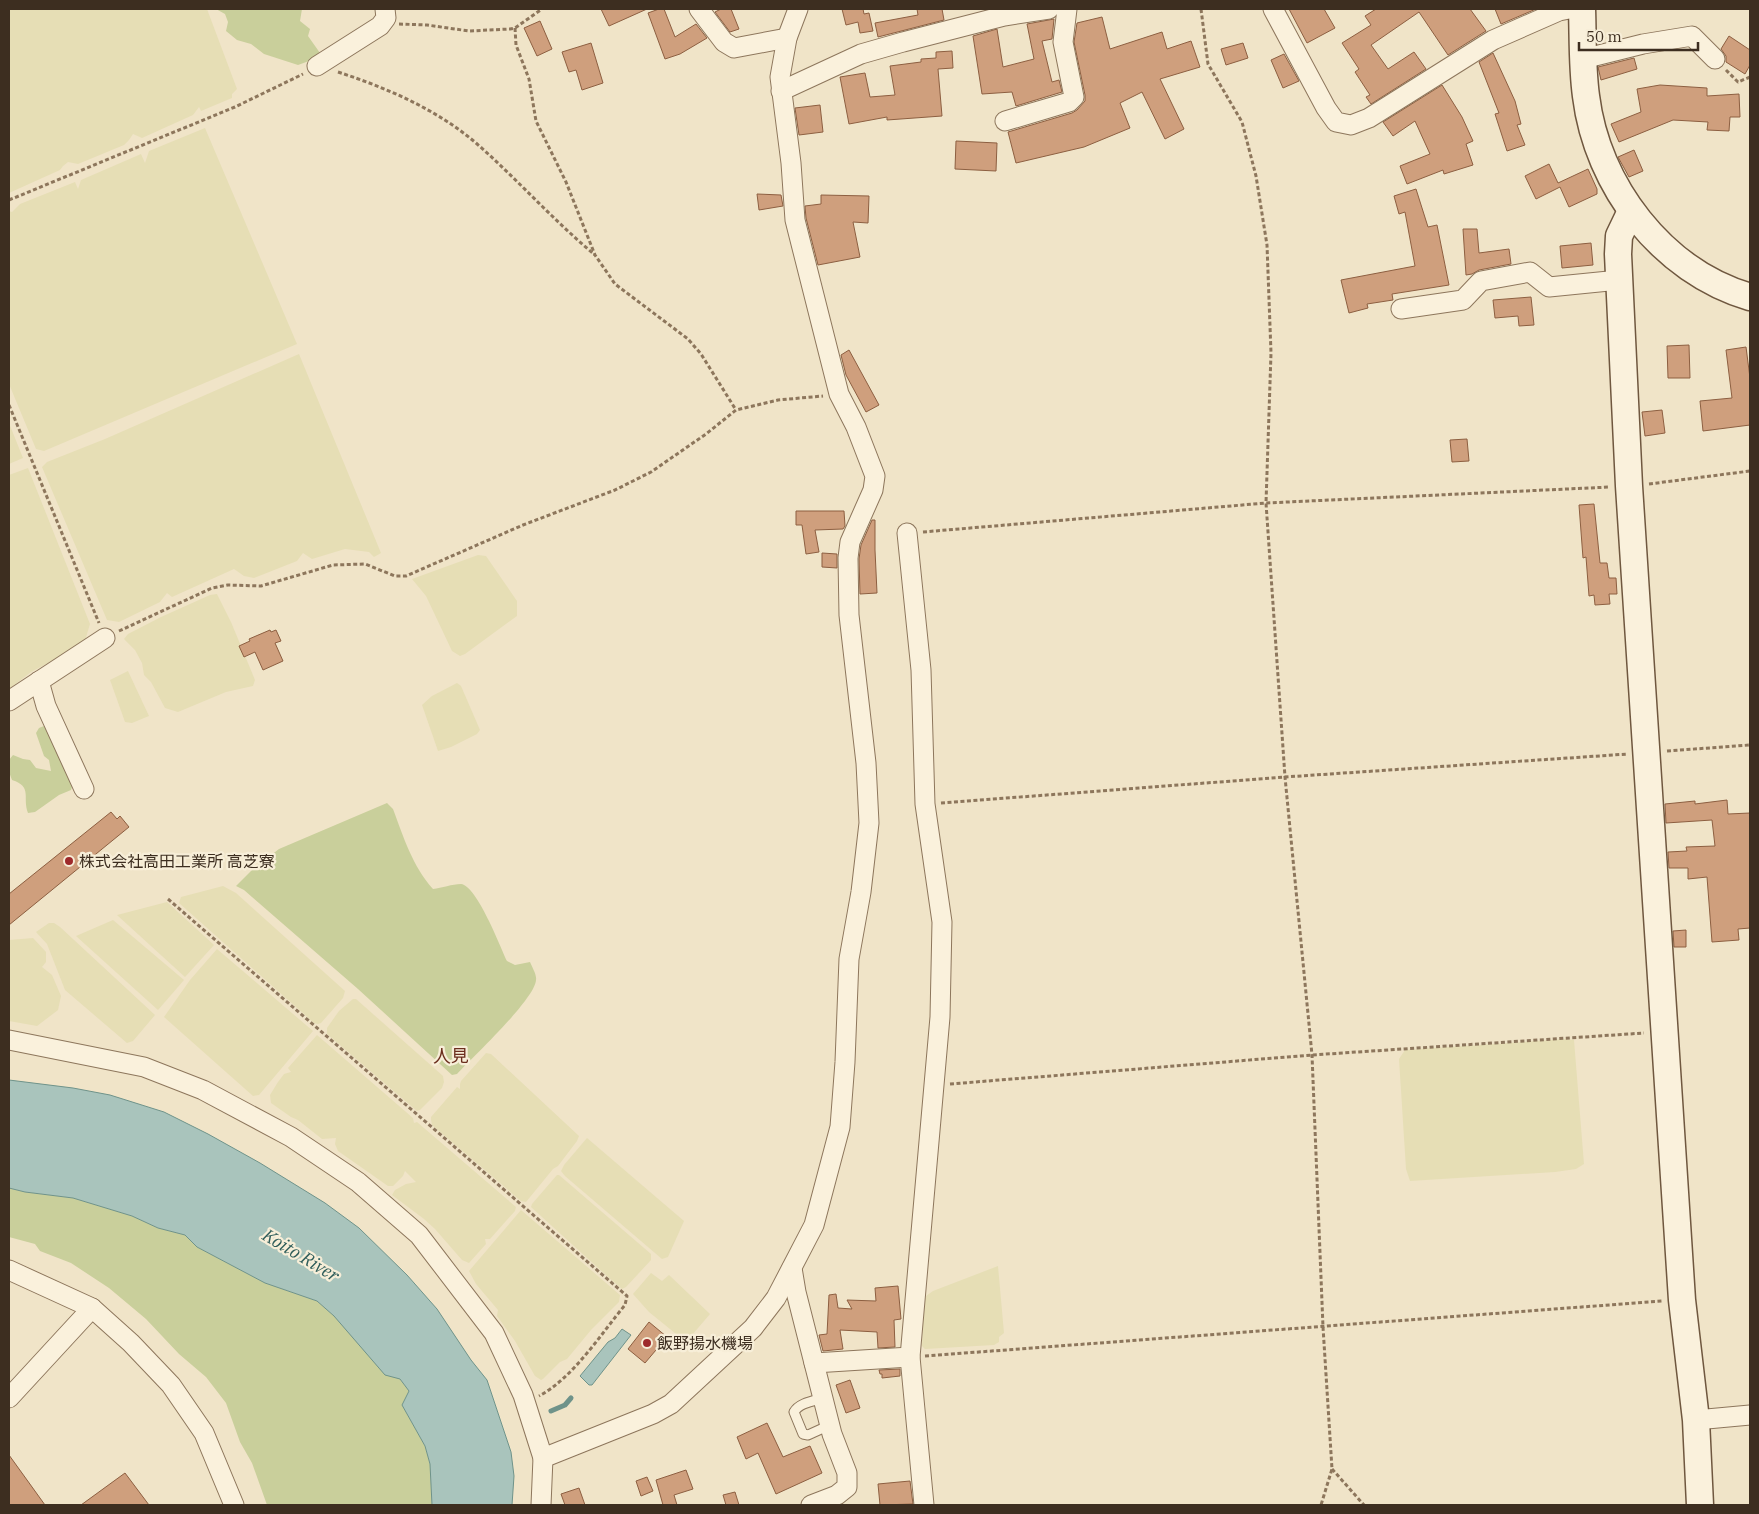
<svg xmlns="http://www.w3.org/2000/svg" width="1759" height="1514" viewBox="0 0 1759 1514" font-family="'IBM Plex Serif','Noto Sans JP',serif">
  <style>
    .farmland { fill: #e6deb5 }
    .green { fill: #c9cf9b }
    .water { fill: #a9c4bc; stroke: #6f938a }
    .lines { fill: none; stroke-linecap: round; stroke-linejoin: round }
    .stream { stroke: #6f938a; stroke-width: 5 }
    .building { fill: #cf9f7d; stroke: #8d5f41 }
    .lane-casing { stroke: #8d765c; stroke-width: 11 }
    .street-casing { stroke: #8d765c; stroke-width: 21 }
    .secondary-casing { stroke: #6f573f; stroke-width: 29 }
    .path { stroke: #8d765c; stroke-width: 3; stroke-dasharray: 4 2.5; stroke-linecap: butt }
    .lane { stroke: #faf1dc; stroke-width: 9 }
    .street { stroke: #faf1dc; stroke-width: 19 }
    .secondary { stroke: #faf1dc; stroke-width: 26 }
    .poi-dot { fill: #9e2a2b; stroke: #f7eed8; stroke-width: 2 }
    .labels { text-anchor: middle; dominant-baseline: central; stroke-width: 4.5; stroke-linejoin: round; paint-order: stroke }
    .poi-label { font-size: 16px; fill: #3d2e20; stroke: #f7eed8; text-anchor: start }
    .neighbourhood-label { font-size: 18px; fill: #6b2e1e; stroke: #f7eed8 }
    .water-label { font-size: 18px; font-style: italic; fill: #2f5d5a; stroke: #f7eed8 }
  </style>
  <rect width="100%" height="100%" fill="#f0e4c8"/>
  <!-- farmland -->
  <g class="farmland">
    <path d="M9 9H207L237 89 232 94V98L201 111 199 107 193 115 142 138 133 134 129 140 124 145 78 164 68 162 63 166 60 170 9 193Z"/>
    <path d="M205 128 297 344 44 451 36 449 9 384V211L12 212 20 204 75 182 78 189 81 180 141 154 145 163 149 151Z"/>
    <path d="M299 354 381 553 374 557 369 552 345 549 312 559 303 553 297 561 254 578 244 576 234 569 172 597 167 593 160 602 119 622 107 620 42 467 47 462 105 439Z"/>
    <path d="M9 423 23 458 9 464Z"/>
    <path d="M28 468 90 624 84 644 31 672 9 689V475Z"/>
    <path d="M478 555 486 556 517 601V616L465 654 460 656 452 651 426 596 412 579Z"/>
    <path d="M217 594 231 622 255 680 253 686 226 692 178 712 165 708 151 682 144 675 142 663 135 650 124 639 128 634 161 617 210 595Z"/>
    <path d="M128 671 149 716 132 723 125 722 110 680Z"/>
    <path d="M457 683 461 686 480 730 477 734 451 747 438 751 422 705 432 696Z"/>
    <path d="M223 886 236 893 345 991 343 998 321 1023 318 1024 314 1023 179 903 181 897Z"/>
    <path d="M167 902 214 945 185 977 117 915Z"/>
    <path d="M113 920 184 980 158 1010 76 936Z"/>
    <path d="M49 923H54L60 927 155 1015 133 1041 127 1043 65 990 47 944 36 932Z"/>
    <path d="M33 938 46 952V962L42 967 52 975 61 996 58 1010 37 1026 9 1021V940Z"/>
    <path d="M217 949 313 1031 259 1095 253 1096 164 1017 190 980Z"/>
    <path d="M353 999H356L443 1076 444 1082 442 1088 420 1110 417 1111 327 1034V1028L339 1011Z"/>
    <path d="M317 1035 413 1118 414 1123 417 1122 516 1207 515 1211 490 1239H485L486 1244 469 1263 462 1260 435 1229 424 1219 392 1195 395 1190 406 1184 416 1182 405 1171 403 1176 393 1186H388L338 1151 335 1144 336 1138 322 1139 298 1120 291 1117 271 1103 270 1095 278 1082 284 1074 291 1072 288 1068Z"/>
    <path d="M1565 1039 1574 1040 1584 1164 1576 1169 1555 1172 1410 1181 1406 1169 1399 1059 1405 1050Z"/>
    <path d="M486 1053 491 1054 579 1136 577 1141 558 1166 553 1169 526 1202 521 1201 432 1125 431 1120V1117L457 1087 460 1089V1084L461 1081Z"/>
    <path d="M587 1138 684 1221 668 1257 662 1259 565 1176 561 1171 564 1165Z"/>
    <path d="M557 1175H559L651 1254V1260L626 1287 622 1289 607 1276 531 1207 532 1204Z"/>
    <path d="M521 1210 620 1295 619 1302 591 1330 567 1359 560 1362 543 1379 541 1380 535 1376 515 1341 497 1316 498 1310 476 1284 469 1271Z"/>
    <path d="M998 1266 1004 1333 999 1337V1342L994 1345 925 1349 922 1346 924 1303 926 1296 933 1291Z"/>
    <path d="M651 1273 662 1281 669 1275 710 1314 686 1342 649 1312 633 1294Z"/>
  </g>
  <!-- green -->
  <g class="green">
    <path d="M216 9H302L300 21 310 29 308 36 320 53 309 61 298 65 264 54 251 44 237 40 226 31 228 22 225 14Z"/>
    <path d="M44 726 62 757 74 781 71 790 59 795 35 812 28 813C22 797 33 787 12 780L9 772V760L13 755 23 759 30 760 36 768 51 771 49 760 44 756 36 733 39 728Z"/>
    <path d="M387 803 393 809C403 836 413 867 433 889 442 888 452 884 461 884 477 886 500 946 507 961L515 965 530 962C532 967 537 975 536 980 535 999 473 1057 457 1074L452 1075 358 989 244 890 236 886 253 869 279 849Z"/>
    <path d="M9 1188 25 1192 73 1198 132 1216 158 1228 185 1235 197 1247 265 1283 317 1301 334 1316 400 1379 409 1391 402 1405 425 1446 430 1464 432 1505H267L252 1463 240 1442 226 1403 206 1377 179 1354 146 1319 109 1288 71 1263 40 1251 35 1244 9 1237Z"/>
  </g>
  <!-- water -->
  <g class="water">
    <path d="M9 1080 73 1088 110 1095 164 1112 208 1134 260 1163 325 1203 359 1228 407 1275 437 1309 471 1360 487 1380 511 1452 514 1476 512 1505H432L430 1464 425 1446 402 1405 409 1391 400 1379 385 1375 334 1316 317 1301 265 1283 197 1247 185 1235 158 1228 132 1216 73 1198 25 1192 9 1188Z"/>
    <path d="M622 1329 631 1335 592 1385H589L580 1376 608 1342 615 1338Z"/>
  </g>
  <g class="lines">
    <!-- stream -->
    <path class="stream" d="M551 1411 565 1405 571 1398"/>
  </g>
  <!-- building -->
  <g class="building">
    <path d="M601 9H647L609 26Z"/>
    <path d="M659 9H664L675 37 696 24 707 38 680 54 665 59 648 13Z"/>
    <path d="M721 9H731L739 29 730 32 715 12Z"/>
    <path d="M842 9H863L864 14 869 13 873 31 860 33 858 22 846 25Z"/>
    <path d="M917 9H942L944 20 878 37 875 23 918 15Z"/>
    <path d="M1289 9H1324L1335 28 1307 43Z"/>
    <path d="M1376 9H1470L1486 31 1448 55 1419 12 1371 45 1388 69 1414 52 1426 69 1371 104 1366 97 1370 95 1355 72 1359 69 1342 43 1371 25 1365 16Z"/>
    <path d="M1495 9H1536L1501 24Z"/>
    <path d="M1102 17 1110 49 1162 32 1167 49 1191 41 1200 67 1160 79 1184 129 1165 139 1142 92 1120 103 1130 128 1084 147 1016 163 1008 132 1072 113 1077 110 1085 101V95L1074 42 1077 23Z"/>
    <path d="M1054 19 1052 39 1042 41 1052 82 1059 80 1062 92 1016 106 1012 92 982 94 973 36 997 29 1003 67 1034 59 1027 24Z"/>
    <path d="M540 21 552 49 537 56 524 28Z"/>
    <path d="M1729 36 1750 50V65L1745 74 1726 62V56L1721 49Z"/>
    <path d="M591 43 603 83 582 90 576 70 569 72 562 52Z"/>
    <path d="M1243 43 1248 58 1226 65 1221 49Z"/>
    <path d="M952 51 953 68 938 69 942 116 887 120V117L849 124 840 77 865 73 870 97 895 95 890 66 921 62V59L936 58V52Z"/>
    <path d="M1493 53 1515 101 1521 124 1517 125 1525 145 1507 151 1495 114 1499 113 1479 62Z"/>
    <path d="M1284 54 1299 81 1283 88 1271 60Z"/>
    <path d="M1634 58 1637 69 1601 80 1598 67Z"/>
    <path d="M1442 85 1462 117 1473 141 1466 144 1473 165 1444 174 1443 170 1407 184 1400 166 1430 154 1415 121 1393 136 1383 122Z"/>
    <path d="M1660 85 1707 88V96L1739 94 1740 117H1730L1729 131 1707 130 1708 122 1673 120 1619 142 1611 124 1641 112 1637 89Z"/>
    <path d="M820 105 823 132 799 135 795 108Z"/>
    <path d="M956 141 997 143 996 171 955 169Z"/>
    <path d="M1634 150 1643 171 1629 177 1618 157Z"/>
    <path d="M1549 164 1558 183 1588 169 1597 189V194L1569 207 1560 187 1536 199 1525 176Z"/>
    <path d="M1416 189 1428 227 1437 225 1449 285 1392 294 1393 300 1367 304 1368 308 1349 313 1341 280 1415 266 1405 212 1399 214 1394 196Z"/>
    <path d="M757 194 781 195 783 206 759 210Z"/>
    <path d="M821 195 869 196 868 223 853 222 860 257 818 265 806 218 805 206 821 204Z"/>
    <path d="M1463 229H1477L1479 253 1509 249 1511 264 1479 270 1472 274 1466 275Z"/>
    <path d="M1591 243 1593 265 1562 268 1560 246Z"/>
    <path d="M1531 297 1534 325 1519 326 1518 316 1495 318 1493 300Z"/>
    <path d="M1689 345 1690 378H1668L1667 346Z"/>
    <path d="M1746 347 1750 378V425L1703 431 1700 401 1732 398 1726 350Z"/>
    <path d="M849 350 879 405 866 412 846 375 841 355Z"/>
    <path d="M1662 410 1665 433 1645 436 1642 412Z"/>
    <path d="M1467 439 1469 461 1452 462 1450 440Z"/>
    <path d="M1594 504 1600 563H1607L1609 578H1616L1617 594H1609L1610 604 1595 605 1594 595 1589 596 1586 557 1583 558 1579 505Z"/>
    <path d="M796 511H844L845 526 843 529 815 530 819 552 806 554 802 525H796Z"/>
    <path d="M872 520H875V550L877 593 860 594 859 559 861 545Z"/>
    <path d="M822 553 837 554V568L822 567Z"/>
    <path d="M270 630 271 632 276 630 281 641 275 643 283 661 263 670 255 652 244 657 239 646 250 641 249 639Z"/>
    <path d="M1727 800 1728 814 1750 813V928L1738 929 1739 940 1712 942 1707 877 1688 879V868H1669L1668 852 1687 851 1686 847 1715 846 1712 820 1666 823 1665 804 1695 801V804Z"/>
    <path d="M111 812 117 819 120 816 129 827 9 925V894Z"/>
    <path d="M1686 930V947H1674L1673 931Z"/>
    <path d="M898 1286 901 1319 894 1320 895 1347 878 1348 877 1332 840 1330 843 1349 823 1351 819 1335 827 1334 829 1295 836 1294 838 1308 852 1309 847 1300 876 1301 875 1288Z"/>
    <path d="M649 1322 667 1337 645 1363 628 1349Z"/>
    <path d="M900 1369V1376L882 1378V1374H880L879 1370Z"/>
    <path d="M850 1380 860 1408 846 1413 836 1385Z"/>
    <path d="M767 1423 783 1457 810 1446 822 1473 776 1494 758 1453 746 1459 737 1437Z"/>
    <path d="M9 1455 45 1505H9Z"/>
    <path d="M686 1470 693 1489 674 1495 677 1505H663L656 1480Z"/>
    <path d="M125 1473 149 1505H81Z"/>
    <path d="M647 1477 653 1491 641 1496 636 1481Z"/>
    <path d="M910 1481 913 1504 880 1505 878 1484Z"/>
    <path d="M579 1488 585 1505H565L561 1494Z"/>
    <path d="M735 1492 739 1505H726L723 1495Z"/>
  </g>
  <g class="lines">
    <!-- lane casing -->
    <g class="lane-casing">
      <path id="lane" d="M823 1398C813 1401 799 1403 794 1412L803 1434 808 1435 830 1425"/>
    </g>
    <!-- street casing -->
    <g class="street-casing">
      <g id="street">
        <path d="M699 9 724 42 734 48 787 38"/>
        <path d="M1273 9 1326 108 1336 122 1351 125 1369 118 1493 40 1559 11 1569 9"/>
        <path d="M1583 59 1643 44 1692 36 1715 59"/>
        <path d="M317 66 380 26 386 18 385 9"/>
        <path d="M781 91 861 54 903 42 1004 16 1049 9"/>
        <path d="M1005 121 1069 102 1074 97 1063 42 1067 9"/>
        <path d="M1401 309 1463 300 1481 281 1530 272 1549 287 1619 280"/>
        <path d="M907 533 921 670 925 804 942 922 940 1017 910 1357 924 1505"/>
        <path d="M39 681 46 706 84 789"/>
        <path d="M9 701 105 638"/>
        <path d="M9 1040 144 1067 203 1090 291 1137 358 1182 419 1235 494 1333 523 1395 543 1458 541 1505"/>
        <path d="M792 1268 796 1292 832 1434 847 1473V1487L837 1495 811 1505"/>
        <path d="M9 1270 92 1308 131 1343 171 1385 204 1433 234 1505"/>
        <path d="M814 1363 910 1357"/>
        <path d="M9 1398 92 1308"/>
        <path d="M1696 1420 1750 1415"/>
        <path d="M543 1458 653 1414 671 1404 753 1328 776 1298 814 1225 840 1127 845 1062 849 959 861 892 869 823 866 763 849 615 848 558 850 542 873 490 875 476 856 427 839 394 795 220 791 163 780 77 787 38 798 9"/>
      </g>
    </g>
    <!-- secondary casing -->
    <g class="secondary-casing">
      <g id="secondary">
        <path d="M1582 9C1583 38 1582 67 1586 96 1597 186 1662 271 1750 297"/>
        <path d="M1631 211 1619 236 1618 254 1629 486 1682 1300 1696 1420 1700 1505"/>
      </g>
    </g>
    <!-- path -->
    <g class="path">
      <path d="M1201 9 1208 64 1242 122 1256 176 1267 245 1271 353 1266 503 1285 777 1312 1055 1323 1327 1332 1469 1321 1505"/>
      <path d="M399 24 427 25 469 31 510 29 515 28 542 9"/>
      <path d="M515 28 516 45 529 79 536 121 566 182 595 255 615 284 688 339 701 354 736 410"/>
      <path d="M1726 70 1738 82 1750 77"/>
      <path d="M338 72C387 88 436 109 476 143 517 179 553 220 595 255"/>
      <path d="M9 200 235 107 303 74"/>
      <path d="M9 405 99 623"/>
      <path d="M1649 484 1750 471"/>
      <path d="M923 532 1266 503 1610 487"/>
      <path d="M119 631 212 588 228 585 261 586 333 565 365 564 395 576H406L523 525 615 490 651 472 706 434 736 410 778 400 823 396"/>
      <path d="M1667 751 1750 745"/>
      <path d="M941 803 1285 777 1628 754"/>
      <path d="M168 899 627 1296 625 1305C601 1334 573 1378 539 1396"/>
      <path d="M950 1084 1312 1055 1644 1033"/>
      <path d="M925 1356 1662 1301"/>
      <path d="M1332 1469 1364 1505"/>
    </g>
    <!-- lane -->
    <use href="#lane" class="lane"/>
    <!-- street -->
    <use href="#street" class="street"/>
    <!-- secondary -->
    <use href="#secondary" class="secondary"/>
  </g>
  <!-- markers -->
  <g class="poi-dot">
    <circle cx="69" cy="861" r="5"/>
    <circle cx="647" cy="1343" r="5"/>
  </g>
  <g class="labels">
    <!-- poi labels -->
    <g class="poi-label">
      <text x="79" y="861">株式会社高田工業所 高芝寮</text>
      <text x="657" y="1343">飯野揚水機場</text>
    </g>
    <!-- neighbourhood labels -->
    <g class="neighbourhood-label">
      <text x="451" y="1055">人見</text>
    </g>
    <!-- water labels -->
    <g class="water-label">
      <text transform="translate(301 1255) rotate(31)">Koito River</text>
    </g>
  </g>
  <!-- border -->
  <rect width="1759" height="1514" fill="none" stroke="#3d2e20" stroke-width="20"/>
  <!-- scale -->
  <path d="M1579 42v8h119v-8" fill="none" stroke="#3d2e20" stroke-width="2.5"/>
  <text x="1586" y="42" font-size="15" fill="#3d2e20" stroke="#f7eed8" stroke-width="4" paint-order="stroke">50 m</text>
</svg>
